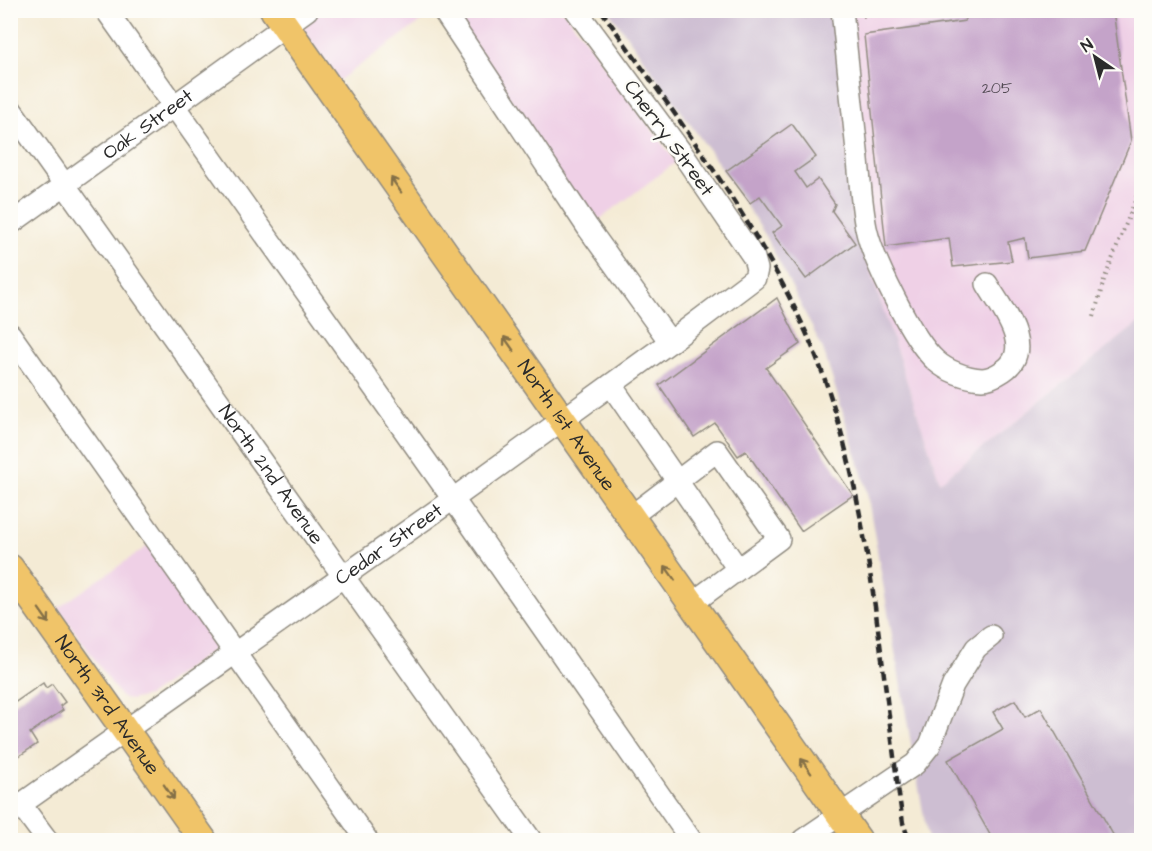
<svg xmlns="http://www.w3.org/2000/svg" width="1152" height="851" viewBox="0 0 1152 851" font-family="'Architects Daughter',sans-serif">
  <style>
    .built { fill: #efd0e6 }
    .industrial { fill: #cdbed2 }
    .building { fill: #c4a3c9 }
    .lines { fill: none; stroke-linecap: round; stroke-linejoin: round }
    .minor-casing { stroke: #908b80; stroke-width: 24 }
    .major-casing { stroke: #908b80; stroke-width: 30 }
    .path { stroke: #908b80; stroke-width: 4; stroke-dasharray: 1.5 4.5; stroke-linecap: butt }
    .minor { stroke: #fff; stroke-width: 21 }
    .major { stroke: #f0c469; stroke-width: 27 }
    .rail { stroke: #2b2b2b; stroke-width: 4.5; stroke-dasharray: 9 4.5; stroke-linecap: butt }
    .oneway { stroke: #847047 }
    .labels { text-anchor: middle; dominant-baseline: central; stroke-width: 5; stroke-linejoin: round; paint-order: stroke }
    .number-label { font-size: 16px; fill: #514952 }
    .street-label { font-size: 20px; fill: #2b2b2b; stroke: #fdfcf7 }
  </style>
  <rect width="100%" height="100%" fill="#fdfcf7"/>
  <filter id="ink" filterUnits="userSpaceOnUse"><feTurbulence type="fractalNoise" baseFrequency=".0167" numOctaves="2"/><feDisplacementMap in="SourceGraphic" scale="12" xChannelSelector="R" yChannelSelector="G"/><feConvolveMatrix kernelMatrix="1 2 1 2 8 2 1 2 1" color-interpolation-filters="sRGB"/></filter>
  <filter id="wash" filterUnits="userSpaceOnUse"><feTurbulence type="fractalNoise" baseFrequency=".008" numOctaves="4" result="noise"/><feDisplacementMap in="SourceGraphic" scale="24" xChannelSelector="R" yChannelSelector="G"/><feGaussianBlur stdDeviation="1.35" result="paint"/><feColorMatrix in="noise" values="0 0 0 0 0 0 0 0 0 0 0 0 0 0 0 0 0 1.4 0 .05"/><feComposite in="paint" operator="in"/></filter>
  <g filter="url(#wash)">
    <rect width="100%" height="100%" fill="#f4ebd5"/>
    <!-- built -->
    <g class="built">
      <path d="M431 10 433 13 338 81 290 11Z"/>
      <path d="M448 11H564L676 162 592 225Z"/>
      <path d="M835 11H1141V321L940 482 851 213Z"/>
      <path d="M152 543 223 643 148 696 130 700 121 697 58 608Z"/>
    </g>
    <!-- industrial -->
    <path class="industrial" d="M609 11H835L851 213 940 482 1141 321V840H928L866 487 823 349 766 236 716 160Z"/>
    <g id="blocks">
      <!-- building -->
      <g class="building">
        <path d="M964 10H1000V17L1052 10H1113L1131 141 1085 251 1028 258 1025 238 1008 242 1012 261 953 267 949 238 886 247 864 35 965 21Z"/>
        <path d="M792 124 816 157 795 172 806 188 818 179 835 204 832 211 855 243 806 279 772 233 782 226 760 196 750 203 726 171Z"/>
        <path d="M777 298 800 344 766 368 853 495 801 531 746 451 738 456 715 423 694 437 659 385Z"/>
        <path d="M43 683 46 688 52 684 65 702 60 706 63 710 30 733 37 744 10 762V706Z"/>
        <path d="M1015 700 1025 717 1041 708 1116 840H993L948 760 1003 729 993 712Z"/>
      </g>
    </g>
  </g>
  <g filter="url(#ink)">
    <use href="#blocks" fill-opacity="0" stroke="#908b80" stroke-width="1.5"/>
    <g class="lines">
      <!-- minor casing -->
      <g class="minor-casing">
        <g id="minor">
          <path d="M106 10 453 499 691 840"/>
          <path d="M443 10 588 228 670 342"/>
          <path d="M842 10C847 57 852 104 857 151 860 177 861 203 866 228 872 258 913 341 936 361 947 371 966 378 982 379 989 379 997 375 1003 371 1036 349 1001 308 987 284"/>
          <path id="s1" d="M10 108 531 840"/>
          <path id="s2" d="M10 224 307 10"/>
          <path d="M10 334 367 840"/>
          <path d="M611 385 738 569"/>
          <path d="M630 517 717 451 779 539 691 604"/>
          <path d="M21 805 47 840"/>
          <path id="s3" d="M10 812 453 499 670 342 755 278 757 269 754 258 684 156 576 10"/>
          <path d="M803 840 915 764 930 745 953 685 976 648 991 636"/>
        </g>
      </g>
      <!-- major casing -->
      <g class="major-casing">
        <g id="major">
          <path id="s4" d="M274 10 858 840"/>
          <path id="s5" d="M10 568 203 840"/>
        </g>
      </g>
      <!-- path -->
      <g class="path">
        <path d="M923 10 944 20"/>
        <path d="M863 16 908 10"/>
        <path d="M1094 316 1104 280 1142 183"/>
      </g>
      <!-- minor -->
      <use href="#minor" class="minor"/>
      <!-- major -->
      <use href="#major" class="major"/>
      <!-- rail -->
      <path class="rail" d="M601 10C675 116 757 220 809 339 871 482 880 669 903 823L909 840"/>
    </g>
    <!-- one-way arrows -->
    <defs><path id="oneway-shaft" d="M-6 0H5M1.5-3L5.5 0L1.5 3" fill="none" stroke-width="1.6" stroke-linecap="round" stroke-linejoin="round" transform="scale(1.5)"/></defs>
    <g class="oneway">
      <use href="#oneway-shaft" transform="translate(396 185) rotate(-125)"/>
      <use href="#oneway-shaft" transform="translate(509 344) rotate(-125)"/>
      <use href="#oneway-shaft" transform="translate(670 573) rotate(-125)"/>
      <use href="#oneway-shaft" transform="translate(44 616) rotate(55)"/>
      <use href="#oneway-shaft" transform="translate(806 766) rotate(-125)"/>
      <use href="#oneway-shaft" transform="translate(169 792) rotate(55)"/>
    </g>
  </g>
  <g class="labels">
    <!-- number labels -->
    <g class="number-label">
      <text x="997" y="88">205</text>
    </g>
    <!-- street labels -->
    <g class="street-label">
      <text stroke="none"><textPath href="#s2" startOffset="170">Oak Street</textPath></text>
      <text transform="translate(669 138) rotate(54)">Cherry Street</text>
      <text stroke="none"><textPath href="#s4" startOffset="508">North 1st Avenue</textPath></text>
      <text stroke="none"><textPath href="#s1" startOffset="450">North 2nd Avenue</textPath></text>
      <text stroke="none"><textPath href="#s3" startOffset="464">Cedar Street</textPath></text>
      <text stroke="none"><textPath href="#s5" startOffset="168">North 3rd Avenue</textPath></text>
    </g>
  </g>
  <!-- margin -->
  <rect width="1152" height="851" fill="none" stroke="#fdfcf7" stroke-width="36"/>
  <!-- north arrow -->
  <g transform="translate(1095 57) rotate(325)" stroke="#fdfcf7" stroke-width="4.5" paint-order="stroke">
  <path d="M0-4.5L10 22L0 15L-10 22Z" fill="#2b2b2b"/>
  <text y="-9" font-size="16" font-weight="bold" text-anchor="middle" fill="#2b2b2b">N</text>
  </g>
</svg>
